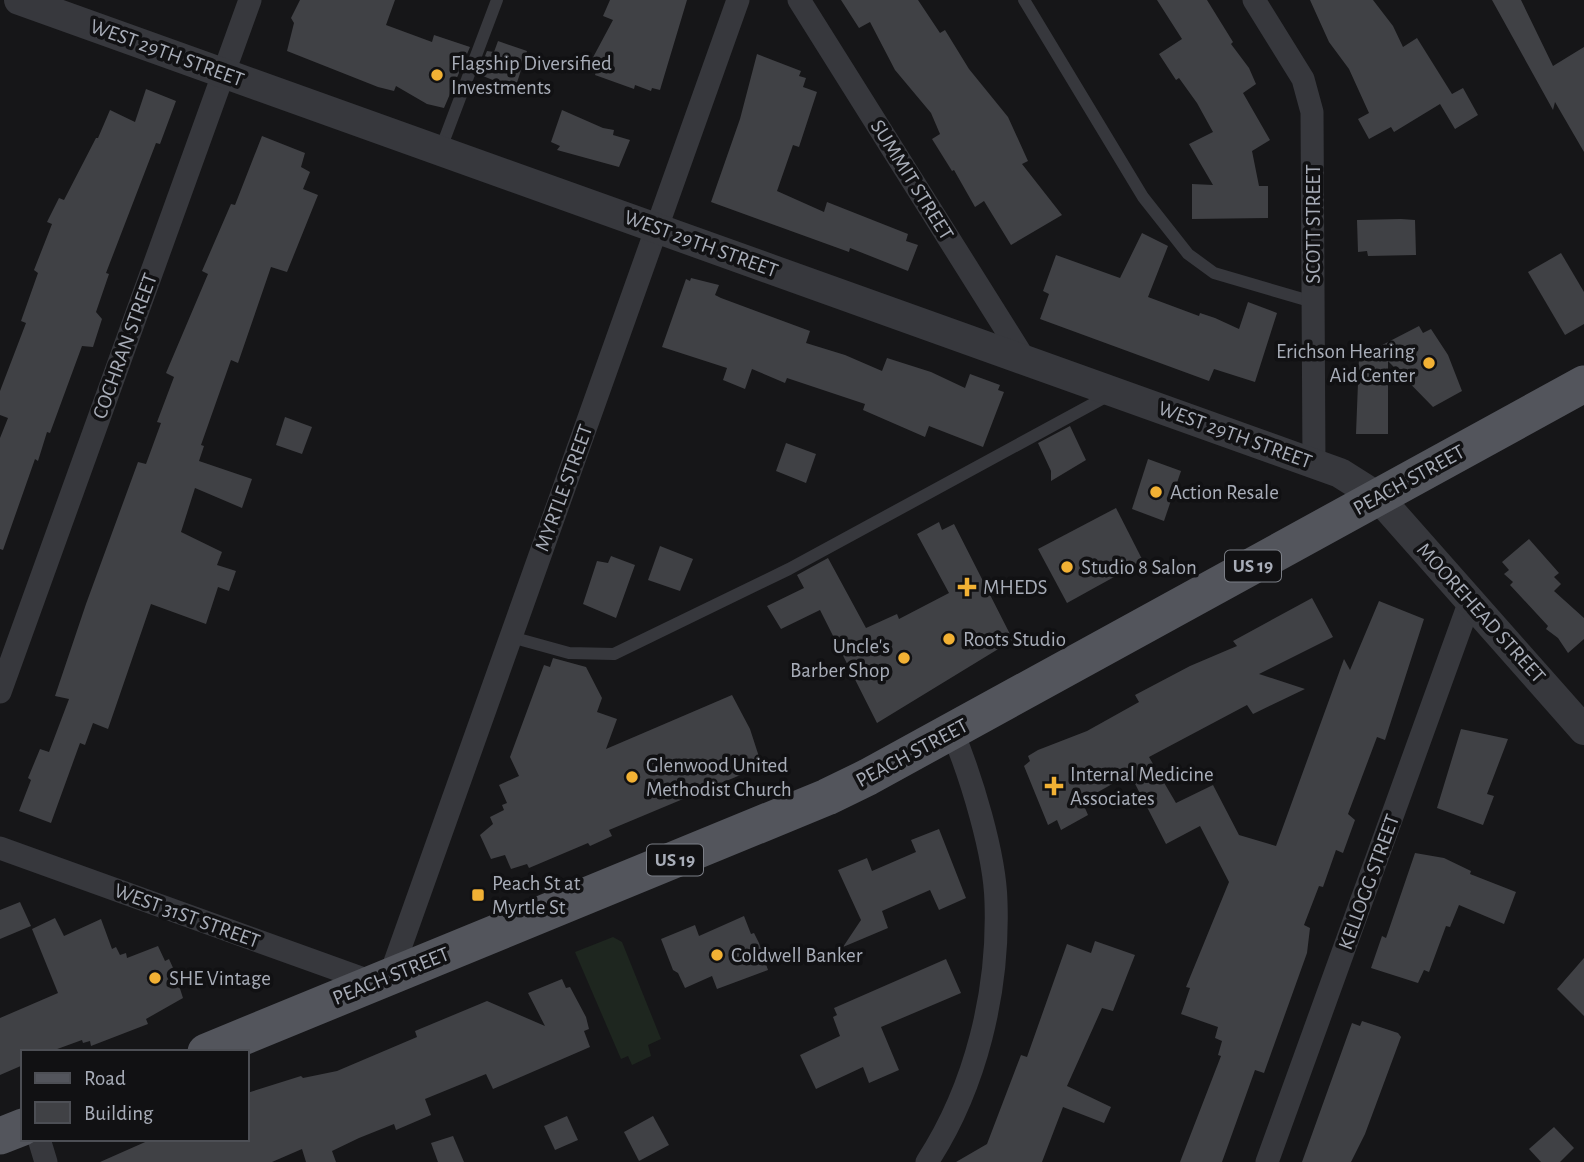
<svg xmlns="http://www.w3.org/2000/svg" width="1584" height="1162" viewBox="0 0 1584 1162" font-family="'Alegreya Sans',sans-serif">
  <style>
    .green { fill: #1e261f }
    .building { fill: #404145 }
    .lines { fill: none; stroke-linecap: round; stroke-linejoin: round }
    .service { stroke: #37383d; stroke-width: 12 }
    .minor { stroke: #37383d; stroke-width: 23 }
    .tertiary { stroke: #37383d; stroke-width: 30 }
    .primary { stroke: #53555c; stroke-width: 37 }
    .poi-dot { fill: #f2b134; stroke: #111113; stroke-width: 2.5 }
    .labels { text-anchor: middle; dominant-baseline: central; stroke-width: 7; stroke-linejoin: round; paint-order: stroke }
    .shield { fill: #111113; stroke: #7b7e86; stroke-width: 2 }
    .shield-label { font-size: 19px; font-weight: bold; fill: #a8adb8 }
    .street-label { font-size: 21px; fill: #a8adb8; stroke: #111113 }
    .poi-label { font-size: 21px; fill: #a8adb8; stroke: #111113; text-anchor: start }
  </style>
  <rect width="100%" height="100%" fill="#161618"/>
  <!-- green -->
  <path class="green" d="M613 937 622 942 661 1039 648 1045 651 1056 632 1065 628 1056 621 1059 575 952Z"/>
  <!-- building -->
  <g class="building">
    <path d="M300 0H395L386 25 432 42 434 35 470 47 444 108 427 104 396 86 394 91 378 87 287 51 294 23 291 18Z"/>
    <path d="M610 0H687L660 90 652 88 651 91 635 85 634 89 595 75 598 67 590 63 613 20 603 16Z"/>
    <path d="M841 0H918L940 33 945 30 969 69 1008 117 1028 161 1022 164 1062 215 1011 245 984 201 975 207 954 170 952 171 932 139 940 134 931 113 895 70 870 22 859 28Z"/>
    <path d="M1157 0H1207L1233 42 1231 44 1249 68 1256 84 1243 93 1270 140 1252 151 1259 186H1268V218L1192 219V184L1213 185 1189 144 1213 132 1197 103 1179 78 1176 80 1159 54 1182 39Z"/>
    <path d="M1310 0H1373L1393 26 1403 47 1417 38 1452 94 1463 88 1478 115 1455 129 1440 104 1394 132 1391 127 1369 139 1358 119 1369 113 1349 69 1329 42Z"/>
    <path d="M1492 0H1521L1553 66 1584 47V152L1555 102 1553 110Z"/>
    <path d="M498 41 527 51 515 89 478 74 487 51 494 52Z"/>
    <path d="M757 54 801 71 799 76 806 78 803 87 817 92 799 147 793 145 777 191 824 212 827 202 908 234 906 241 918 245 908 271 850 248 849 252 711 202 740 119Z"/>
    <path d="M146 89 176 101 160 144 156 143 106 273 109 274 96 312 102 319 93 347 82 346 50 433 47 432 38 461 35 459 3 550 0 549V438L8 418 0 415V391L26 323 21 321 38 273 34 270 52 224 47 222 59 198 64 200 96 138H98L110 110 135 122Z"/>
    <path d="M562 110 603 128 614 130 613 135 630 140 619 167 557 150 560 146 551 142Z"/>
    <path d="M262 136 305 153 301 167 310 172 303 189 318 195 287 272 271 267 238 363 231 360 201 445 204 446 199 461 252 479 242 508 195 488 181 532 222 552 217 565 236 571 229 591 218 587 206 624 151 604 108 729 93 723 85 745 80 743 51 823 19 811 31 780 28 778 40 749 49 752 69 699 55 696 86 604 138 462 146 464 161 423 157 422 174 377 166 373 208 274 202 271 231 204 235 205Z"/>
    <path d="M1401 219 1415 220 1416 255 1368 256 1367 251 1358 252 1357 220Z"/>
    <path d="M1142 233 1168 246 1148 297 1199 316 1200 313 1215 318 1239 329 1248 302 1277 313 1255 382 1214 369 1209 381 1040 319 1049 294 1043 291 1056 255 1120 278Z"/>
    <path d="M1561 253 1584 292V324L1565 335 1528 272Z"/>
    <path d="M691 278 719 285 715 295 721 298 810 331 806 343 845 355 882 371 887 358 931 372 965 388 970 374 1000 385 998 390 1004 392 983 447 929 426 925 437 863 410 865 404 787 378 785 383 752 369 745 389 723 380 727 368 662 347 686 279 690 281Z"/>
    <path d="M1419 326 1423 333 1431 329 1448 355 1462 391 1433 407 1388 361V434H1356L1359 357Z"/>
    <path d="M285 417 312 427 302 454 276 445Z"/>
    <path d="M1070 426 1086 460 1051 481V471L1038 443Z"/>
    <path d="M786 443 816 454 806 483 776 471Z"/>
    <path d="M1148 459 1181 471 1164 521 1132 509Z"/>
    <path d="M1116 508 1143 561 1067 603 1038 549Z"/>
    <path d="M939 522 942 530 954 524 1013 640 877 723 820 610 781 629 767 606 804 588 797 575 828 558 866 628 897 614 899 619 949 593 917 534Z"/>
    <path d="M1529 539 1559 573 1554 577 1561 584 1554 591 1584 618V639L1568 653 1558 638 1546 629 1548 626 1510 585 1513 582 1504 574 1509 570 1502 562Z"/>
    <path d="M660 546 693 559 680 591 648 580Z"/>
    <path d="M611 556 635 565 616 618 583 604 597 561 608 563Z"/>
    <path d="M1312 598 1333 637 1259 674 1305 689 1253 714 1247 705 1149 757 1176 803 1213 785 1239 835 1276 846 1344 659 1350 670 1379 601 1424 619 1385 740 1377 737 1348 814 1355 820 1343 853 1336 850 1323 887 1319 886 1304 925 1310 928 1307 953 1264 1073 1255 1070 1222 1162H1180L1221 1056 1218 1055 1222 1041 1215 1038 1218 1027 1181 1014 1190 988 1186 987 1229 882 1200 826 1166 844 1130 774 1082 801 1088 815 1061 830 1057 820 1048 825 1024 766 1030 761 1028 756 1038 750 1087 731 1139 702 1135 695 1190 666 1237 646 1233 641Z"/>
    <path d="M553 658 586 667 602 698 597 712 617 719 606 749 732 695 750 729 762 766 609 830 612 836 590 846 588 843 529 868 527 864 511 869 505 855 491 859 480 835 493 824 490 817 504 810 502 805 507 803 499 785 519 776 510 757 544 665 550 667Z"/>
    <path d="M1461 729 1508 739 1487 794 1494 796 1483 825 1437 808Z"/>
    <path d="M939 829 966 898 939 910 930 890 882 911 888 928 843 947 861 920 838 870 867 858 872 871 916 852 911 840Z"/>
    <path d="M1415 853 1444 858 1471 871 1470 874 1516 892 1504 924 1459 905 1450 927 1446 926 1429 972 1424 970 1418 983 1371 968 1382 936 1386 938Z"/>
    <path d="M20 902 31 926 0 939V910Z"/>
    <path d="M744 916 751 934 754 933 759 943 768 970 717 989 712 976 685 988 678 973 673 970 661 939 695 925 699 936Z"/>
    <path d="M55 918 64 936 101 919 112 949 116 947 120 955 126 953 127 958 158 946 165 961 169 959 174 970 183 998 146 1019 148 1024 91 1046 90 1041 83 1043 82 1040 49 1052H23V1065L0 1075V1018L58 993 32 929Z"/>
    <path d="M1095 941 1135 955 1113 1011 1102 1008 1067 1086 1111 1107 1104 1123 1063 1107 1042 1162H956L987 1144 1021 1055 1027 1057 1067 944 1091 953Z"/>
    <path d="M1584 958V1016L1557 989Z"/>
    <path d="M946 959 961 993 881 1027 899 1070 869 1083 863 1067 816 1089 800 1055 840 1036 833 1017 837 1015 834 1008Z"/>
    <path d="M562 979 566 988 570 987 586 1017 589 1029 584 1031 590 1047 493 1089 486 1074 425 1099 431 1115 396 1130 394 1124 359 1138 332 1151 336 1162H306L302 1149 272 1162H100L152 1139H247V1093L301 1076 303 1078 337 1071 417 1037 415 1031 487 1001 545 1026 528 993Z"/>
    <path d="M1362 1021 1398 1033 1401 1037 1365 1134 1351 1162H1302L1352 1023 1360 1026Z"/>
    <path d="M567 1116 578 1140 555 1150 544 1126Z"/>
    <path d="M653 1116 669 1145 639 1161 624 1132Z"/>
    <path d="M1554 1127 1574 1148 1560 1162H1541L1529 1149Z"/>
    <path d="M453 1136 464 1162H438L431 1143Z"/>
  </g>
  <g class="lines">
    <!-- service -->
    <g class="service">
      <path d="M1024 0 1143 197 1188 254 1214 273 1313 302"/>
      <path d="M440 151 497 0"/>
      <path d="M511 637 569 653 614 654 789 569 1111 394"/>
    </g>
    <!-- minor -->
    <g class="minor">
      <path d="M799 0 1025 360"/>
      <path d="M1254 0 1303 79 1312 112 1314 464"/>
      <path d="M0 692 250 0"/>
      <path d="M0 848 375 983"/>
      <path d="M390 976 738 0"/>
      <path d="M39 1139 46 1162"/>
      <path d="M927 1162C976 1087 999 991 996 902 995 854 971 776 952 731"/>
      <path d="M1267 1162 1470 601"/>
    </g>
    <!-- tertiary -->
    <path class="tertiary" d="M19 0 1340 473 1378 497 1584 730"/>
    <!-- primary -->
    <g class="primary">
      <path d="M206 1052 827 797 868 777 1584 384"/>
      <path d="M0 1136 23 1127"/>
    </g>
  </g>
  <!-- markers -->
  <g class="poi-dot">
    <circle cx="437" cy="75" r="7"/>
    <circle cx="1429" cy="363" r="7"/>
    <circle cx="1156" cy="492" r="7"/>
    <circle cx="1067" cy="567" r="7"/>
    <path d="M963.5 576.5h7v7h7v7h-7v7h-7v-7h-7v-7h7z"/>
    <circle cx="949" cy="639" r="7"/>
    <circle cx="904" cy="658" r="7"/>
    <circle cx="632" cy="777" r="7"/>
    <path d="M1050.5 775.5h7v7h7v7h-7v7h-7v-7h-7v-7h7z"/>
    <rect x="471" y="888" width="14" height="14" rx="3.5"/>
    <circle cx="717" cy="955" r="7"/>
    <circle cx="155" cy="978" r="7"/>
  </g>
  <g class="labels">
    <!-- shield labels -->
    <g class="shield">
      <rect x="1225" y="550.5" width="56" height="31" rx="5"/>
      <rect x="647" y="844.5" width="56" height="31" rx="5"/>
    </g>
    <g class="shield-label">
      <text x="1253" y="566">US 19</text>
      <text x="675" y="860">US 19</text>
    </g>
    <!-- street labels -->
    <g class="street-label">
      <text transform="translate(167 53) rotate(20)">WEST 29TH STREET</text>
      <text transform="translate(912 180) rotate(58)">SUMMIT STREET</text>
      <text transform="translate(1313 224) rotate(-90)">SCOTT STREET</text>
      <text transform="translate(701 244) rotate(20)">WEST 29TH STREET</text>
      <text transform="translate(125 346) rotate(-70)">COCHRAN STREET</text>
      <text transform="translate(1235 435) rotate(20)">WEST 29TH STREET</text>
      <text transform="translate(1409 480) rotate(-29)">PEACH STREET</text>
      <text transform="translate(564 488) rotate(-70)">MYRTLE STREET</text>
      <text transform="translate(1481 613) rotate(48)">MOOREHEAD STREET</text>
      <text transform="translate(912 753) rotate(-28)">PEACH STREET</text>
      <text transform="translate(1369 882) rotate(-70)">KELLOGG STREET</text>
      <text transform="translate(187 916) rotate(20)">WEST 31ST STREET</text>
      <text transform="translate(391 976) rotate(-22)">PEACH STREET</text>
    </g>
    <!-- poi labels -->
    <g class="poi-label">
      <text x="451" y="63">Flagship Diversified<tspan x="451" dy="24">Investments</tspan></text>
      <text x="1415" y="351" text-anchor="end">Erichson Hearing<tspan x="1415" dy="24">Aid Center</tspan></text>
      <text x="1170" y="492">Action Resale</text>
      <text x="1081" y="567">Studio 8 Salon</text>
      <text x="983" y="587">MHEDS</text>
      <text x="963" y="639">Roots Studio</text>
      <text x="890" y="646" text-anchor="end">Uncle's<tspan x="890" dy="24">Barber Shop</tspan></text>
      <text x="646" y="765">Glenwood United<tspan x="646" dy="24">Methodist Church</tspan></text>
      <text x="1070" y="774">Internal Medicine<tspan x="1070" dy="24">Associates</tspan></text>
      <text x="492" y="883">Peach St at<tspan x="492" dy="24">Myrtle St</tspan></text>
      <text x="731" y="955">Coldwell Banker</text>
      <text x="169" y="978">SHE Vintage</text>
    </g>
  </g>
  <!-- legend -->
  <rect x="21" y="1050" width="228" height="91" fill="#111113" stroke="#4d4f55" stroke-width="2"/>
  <rect x="35" y="1073" width="35" height="10" fill="#53555c" stroke="#4d4f55" stroke-width="2"/>
  <text x="84" y="1085" font-size="21" fill="#a8adb8">Road</text>
  <rect x="35" y="1102" width="35" height="21" fill="#404145" stroke="#4d4f55" stroke-width="2"/>
  <text x="84" y="1120" font-size="21" fill="#a8adb8">Building</text>
</svg>
